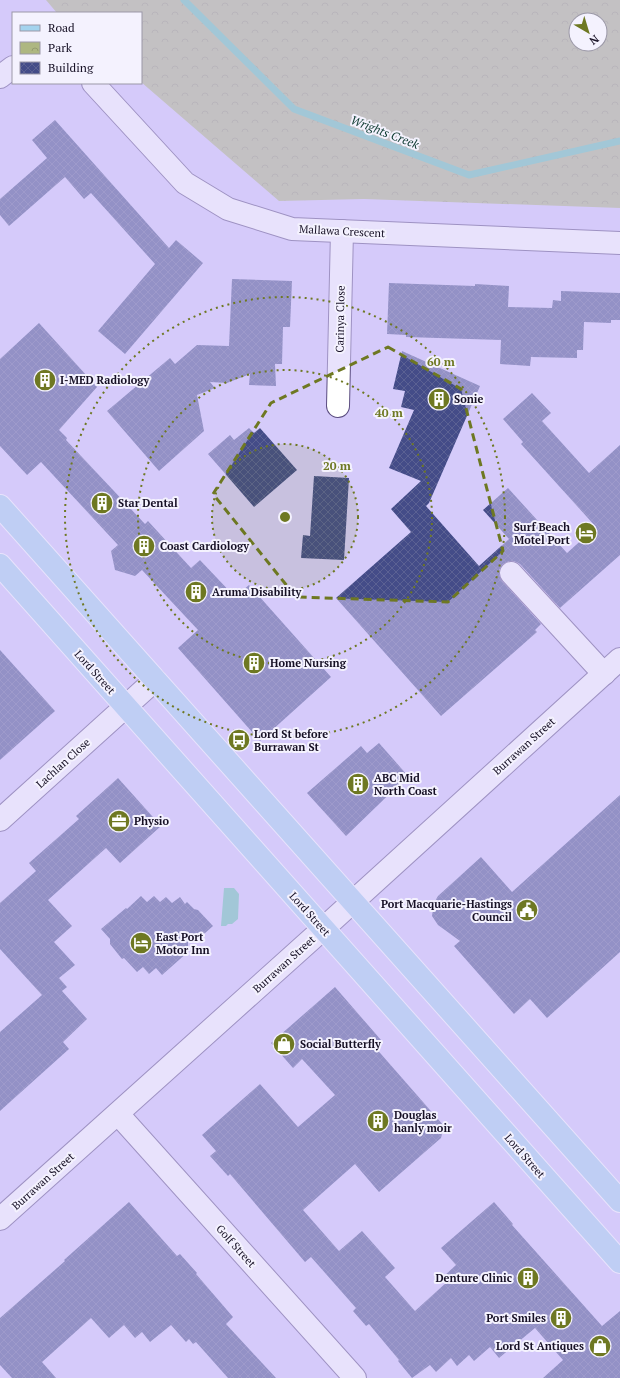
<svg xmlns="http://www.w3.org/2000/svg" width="620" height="1378" viewBox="0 0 620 1378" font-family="'PT Serif',serif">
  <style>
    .park { fill: url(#park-crowns); fill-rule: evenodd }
    .water { fill: #64c4ad }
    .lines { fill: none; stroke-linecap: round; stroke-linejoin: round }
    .stream { stroke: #64c4ad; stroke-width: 7 }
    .building { fill: url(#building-cross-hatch) }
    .minor-casing { stroke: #5c4e81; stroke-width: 24 }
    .major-casing { stroke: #fff; stroke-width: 24 }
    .minor { stroke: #fff; stroke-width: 22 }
    .major { stroke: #a4d3ee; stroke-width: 22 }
    .marked { fill: none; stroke: #6e7822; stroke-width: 3; stroke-dasharray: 8 5; stroke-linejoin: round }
    .ring { fill: none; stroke: #6e7822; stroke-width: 2; stroke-dasharray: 2 4 }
    .labels { text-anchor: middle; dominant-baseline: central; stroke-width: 4; stroke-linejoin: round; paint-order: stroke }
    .street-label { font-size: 11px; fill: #161025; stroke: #f4f2fe }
    .poi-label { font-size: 11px; font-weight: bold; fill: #161025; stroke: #f4f2fe; text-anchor: start }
    .water-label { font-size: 12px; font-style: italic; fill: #0f3c32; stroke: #f4f2fe }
    .centre { fill: #6e7822; stroke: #f4f2fe; stroke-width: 2 }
    .ring-label { font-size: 12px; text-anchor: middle; font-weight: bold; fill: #6e7822; stroke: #f4f2fe; stroke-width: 4; stroke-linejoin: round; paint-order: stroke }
  </style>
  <defs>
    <pattern id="park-crowns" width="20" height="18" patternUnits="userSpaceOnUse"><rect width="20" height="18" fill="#aeb781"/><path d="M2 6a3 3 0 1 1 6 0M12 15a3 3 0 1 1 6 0" fill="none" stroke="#959c6f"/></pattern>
    <pattern id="building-cross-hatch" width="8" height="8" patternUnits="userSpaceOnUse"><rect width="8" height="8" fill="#444c88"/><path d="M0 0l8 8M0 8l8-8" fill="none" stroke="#5b6193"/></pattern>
  </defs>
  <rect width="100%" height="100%" fill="#d5cbfa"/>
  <!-- park -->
  <path class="park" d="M46 0H620V208L364 199 279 201 141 82V13H57ZM576 20H600V44H576Z"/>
  <!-- water -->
  <path class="water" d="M224 888H234L239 894 238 919 232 924H228L226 926H221Z"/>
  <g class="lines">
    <!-- stream -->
    <path class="stream" d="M184 0 294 109 469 175 620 141"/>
  </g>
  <!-- building -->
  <g class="building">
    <path d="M55 120 169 248 176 240 203 263 125 354 98 331 155 264 91 193 84 199 65 177 9 226 0 215V199L47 158 32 140Z"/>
    <path d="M232 279 292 281 290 327H283L282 364H275L276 386 249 385 250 374 227 383 210 382 215 388 197 395 204 431 159 471 107 411 170 358 175 364 197 345 229 346Z"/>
    <path d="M389 283 475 286V284L509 286 508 307 552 308 553 300 561 301V291L620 293V320H611V323L584 322 583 350H577V358L531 357 530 366 500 364 501 340 406 337V335L387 334Z"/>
    <path d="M39 323 97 387 59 430 67 438 66 440 145 524 148 521 191 568 200 560 235 597 249 585 331 677 260 741 178 648 198 630 142 570 135 576 115 570 111 551 118 545 41 462 27 475 0 446V359Z"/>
    <path d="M402 351 480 386 429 503 426 506 479 566 509 539 483 510 508 488 567 553 596 527 521 444 523 442 503 419 532 393 551 413 542 421 589 473 620 445V555L560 608 520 564 514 561H509L503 564 499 570V575L502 581 541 624 535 630 537 632 441 716 336 598 411 532 391 509 421 481 389 468 414 410 401 407 405 391 393 389Z"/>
    <path d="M249 428 254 433 260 428 297 470 254 507 208 454 230 435 234 440Z"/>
    <path d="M314 476 349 478 344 560 301 558 303 535 310 536Z"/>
    <path d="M0 650 55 711 0 760Z"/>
    <path d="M379 743 408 776 346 836 307 793 361 746 367 753Z"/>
    <path d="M118 778 161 826 120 863 106 848 48 900 72 926 54 942 75 965 59 978 67 987 62 991 87 1019 63 1042 69 1049 0 1111V1032L42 995 0 949V903L36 871 29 863 79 819 76 816Z"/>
    <path d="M620 795V952L547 1018 530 999 514 1014 454 946 460 941 438 925 432 916 434 903 438 896 481 857 512 892Z"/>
    <path d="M141 896 147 902 154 896 160 902 166 897 172 903 180 897 185 904 187 902 194 909 198 910 213 926 196 941H188V952L162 975 156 968 149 974 143 967 137 972 124 958 122 959 110 944V939L101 929 126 908 127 909Z"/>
    <path d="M335 987 381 1040 374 1046 444 1126 441 1138 379 1192 355 1164 303 1210 339 1251 362 1231 395 1268 385 1277 415 1311 448 1281 444 1276 456 1265 441 1248 494 1202 513 1224 512 1225 602 1326 620 1311V1378H543L563 1360 535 1328 499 1358 490 1347 474 1361 469 1355 457 1366 451 1358 436 1372 430 1365 412 1378 398 1361 399 1360 369 1324 366 1326 353 1311 356 1308 311 1257 305 1262 230 1174 228 1176 210 1156 216 1151 202 1135 260 1084 298 1127 335 1095 302 1059 293 1068 271 1043Z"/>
    <path d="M129 1202 177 1256 180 1254 197 1273 196 1274 233 1317 226 1324 276 1378H228L196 1342 193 1344 189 1339 186 1342 171 1325 150 1342 142 1332 135 1338 124 1325 109 1338 91 1318 42 1362 56 1378H12L0 1365V1318L65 1261 64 1260Z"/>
  </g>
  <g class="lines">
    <!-- minor casing -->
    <g class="minor-casing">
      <g id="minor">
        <path d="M0 77 13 67"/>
        <path d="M93 83 185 183 228 209 292 229 620 243"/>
        <path d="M338 406 342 231"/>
        <path d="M511 573 604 674"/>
        <path d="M0 820 155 680"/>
        <path d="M118 1114 355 1378"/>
        <path d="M0 1219 324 928 620 659"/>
      </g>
    </g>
    <!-- major casing -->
    <g class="major-casing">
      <g id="major">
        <path d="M0 506 620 1201"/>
        <path d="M0 565 620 1262"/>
      </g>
    </g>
    <!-- minor -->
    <use href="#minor" class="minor"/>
    <!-- major -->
    <use href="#major" class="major"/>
  </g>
  <!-- marked area -->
  <path d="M0 0H620V1378H0ZM388 347 461 389 503 551 448 602 296 597 213 494 271 403Z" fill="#d5cbfa" fill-opacity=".55" fill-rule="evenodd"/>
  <path class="marked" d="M388 347 461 389 503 551 448 602 296 597 213 494 271 403Z"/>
  <!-- distance rings -->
  <circle cx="285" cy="517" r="73" fill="#6e7822" fill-opacity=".12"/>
  <g class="ring">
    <circle cx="285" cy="517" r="73"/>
    <circle cx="285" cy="517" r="147"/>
    <circle cx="285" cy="517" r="220"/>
  </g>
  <!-- icons -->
  <defs>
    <g id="building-disc" transform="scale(1.15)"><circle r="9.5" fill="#6e7822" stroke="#f4f2fe"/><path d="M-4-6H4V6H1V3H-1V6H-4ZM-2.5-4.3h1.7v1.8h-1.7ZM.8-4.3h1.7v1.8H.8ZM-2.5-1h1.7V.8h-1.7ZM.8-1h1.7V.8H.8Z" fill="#fff"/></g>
    <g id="hotel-disc" transform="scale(1.15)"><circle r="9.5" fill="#6e7822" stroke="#f4f2fe"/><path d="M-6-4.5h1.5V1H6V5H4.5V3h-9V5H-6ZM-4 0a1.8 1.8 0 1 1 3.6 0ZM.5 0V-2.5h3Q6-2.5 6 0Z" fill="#fff"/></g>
    <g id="bus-disc" transform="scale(1.15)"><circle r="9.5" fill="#6e7822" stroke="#f4f2fe"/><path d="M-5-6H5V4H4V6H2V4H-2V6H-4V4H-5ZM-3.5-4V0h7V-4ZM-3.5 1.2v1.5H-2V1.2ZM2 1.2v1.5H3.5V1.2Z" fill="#fff"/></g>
    <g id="office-disc" transform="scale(1.15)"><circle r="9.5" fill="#6e7822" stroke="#f4f2fe"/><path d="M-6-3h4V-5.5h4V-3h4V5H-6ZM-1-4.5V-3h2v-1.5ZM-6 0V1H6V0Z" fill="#fff"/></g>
    <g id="civic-disc" transform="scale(1.15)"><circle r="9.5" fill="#6e7822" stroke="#f4f2fe"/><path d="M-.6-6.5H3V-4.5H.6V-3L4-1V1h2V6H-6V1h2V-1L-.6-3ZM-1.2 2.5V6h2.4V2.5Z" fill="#fff"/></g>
    <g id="shop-disc" transform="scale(1.15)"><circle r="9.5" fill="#6e7822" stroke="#f4f2fe"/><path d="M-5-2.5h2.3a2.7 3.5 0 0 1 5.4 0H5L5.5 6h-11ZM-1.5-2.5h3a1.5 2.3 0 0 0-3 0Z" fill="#fff"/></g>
  </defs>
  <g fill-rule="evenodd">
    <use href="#building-disc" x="45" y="380"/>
    <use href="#building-disc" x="439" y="399"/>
    <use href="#building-disc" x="102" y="503"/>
    <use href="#hotel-disc" x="586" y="533"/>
    <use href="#building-disc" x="144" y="546"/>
    <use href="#building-disc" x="196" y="592"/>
    <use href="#building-disc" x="254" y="663"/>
    <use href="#bus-disc" x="239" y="740"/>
    <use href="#building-disc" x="358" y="784"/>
    <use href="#office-disc" x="119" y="821"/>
    <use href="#civic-disc" x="527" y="910"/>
    <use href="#hotel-disc" x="141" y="943"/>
    <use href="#shop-disc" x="284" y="1044"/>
    <use href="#building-disc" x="378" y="1121"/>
    <use href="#building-disc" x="528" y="1278"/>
    <use href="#building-disc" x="561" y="1318"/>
    <use href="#shop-disc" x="600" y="1346"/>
  </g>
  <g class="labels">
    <!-- street labels -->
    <g class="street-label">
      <text transform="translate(342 231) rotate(3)">Mallawa Crescent</text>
      <text transform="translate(340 319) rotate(-89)">Carinya Close</text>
      <text transform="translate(95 672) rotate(48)">Lord Street</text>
      <text transform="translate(524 746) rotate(-42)">Burrawan Street</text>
      <text transform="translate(63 763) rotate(-42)">Lachlan Close</text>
      <text transform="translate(310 914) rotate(48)">Lord Street</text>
      <text transform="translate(284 964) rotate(-42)">Burrawan Street</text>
      <text transform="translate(525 1156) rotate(49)">Lord Street</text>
      <text transform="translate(43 1181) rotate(-42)">Burrawan Street</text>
      <text transform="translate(236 1246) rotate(48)">Golf Street</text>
    </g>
    <!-- poi labels -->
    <g class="poi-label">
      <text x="60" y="380">I-MED Radiology</text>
      <text x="454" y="399">Sonie</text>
      <text x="118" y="503">Star Dental</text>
      <text x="570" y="527" text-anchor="end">Surf Beach<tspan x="570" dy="13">Motel Port</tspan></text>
      <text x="160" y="546">Coast Cardiology</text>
      <text x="212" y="592">Aruma Disability</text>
      <text x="270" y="663">Home Nursing</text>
      <text x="254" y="734">Lord St before<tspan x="254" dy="13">Burrawan St</tspan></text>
      <text x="374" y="778">ABC Mid<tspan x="374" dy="13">North Coast</tspan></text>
      <text x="134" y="821">Physio</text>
      <text x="512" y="904" text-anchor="end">Port Macquarie-Hastings<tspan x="512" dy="13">Council</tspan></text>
      <text x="156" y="937">East Port<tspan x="156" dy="13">Motor Inn</tspan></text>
      <text x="300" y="1044">Social Butterfly</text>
      <text x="394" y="1115">Douglas<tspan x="394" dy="13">hanly moir</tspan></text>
      <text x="512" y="1278" text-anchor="end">Denture Clinic</text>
      <text x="546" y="1318" text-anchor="end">Port Smiles</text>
      <text x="584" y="1346" text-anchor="end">Lord St Antiques</text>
    </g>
    <!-- water labels -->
    <g class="water-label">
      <text transform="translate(385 132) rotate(21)">Wrights Creek</text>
    </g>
  </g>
  <circle cx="285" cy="517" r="6" class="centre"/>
  <g class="ring-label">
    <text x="441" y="366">60 m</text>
    <text x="389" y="417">40 m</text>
    <text x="337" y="470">20 m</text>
  </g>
  <!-- legend -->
  <rect x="12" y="12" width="130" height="72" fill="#f4f2fe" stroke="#9b98a7"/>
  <rect x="20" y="25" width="20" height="6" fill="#a4d3ee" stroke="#9b98a7"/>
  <text x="48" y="32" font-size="12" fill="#161025">Road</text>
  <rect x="20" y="42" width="20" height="12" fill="url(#park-crowns)" stroke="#9b98a7"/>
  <text x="48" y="52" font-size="12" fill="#161025">Park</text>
  <rect x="20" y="62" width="20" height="12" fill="url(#building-cross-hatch)" stroke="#9b98a7"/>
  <text x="48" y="72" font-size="12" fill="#161025">Building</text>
  <!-- north arrow -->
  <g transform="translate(588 32) rotate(142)"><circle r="19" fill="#f4f2fe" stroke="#9b98a7"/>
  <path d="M0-3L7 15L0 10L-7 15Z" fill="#6e7822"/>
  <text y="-6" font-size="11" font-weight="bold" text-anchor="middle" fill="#161025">N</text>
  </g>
</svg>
